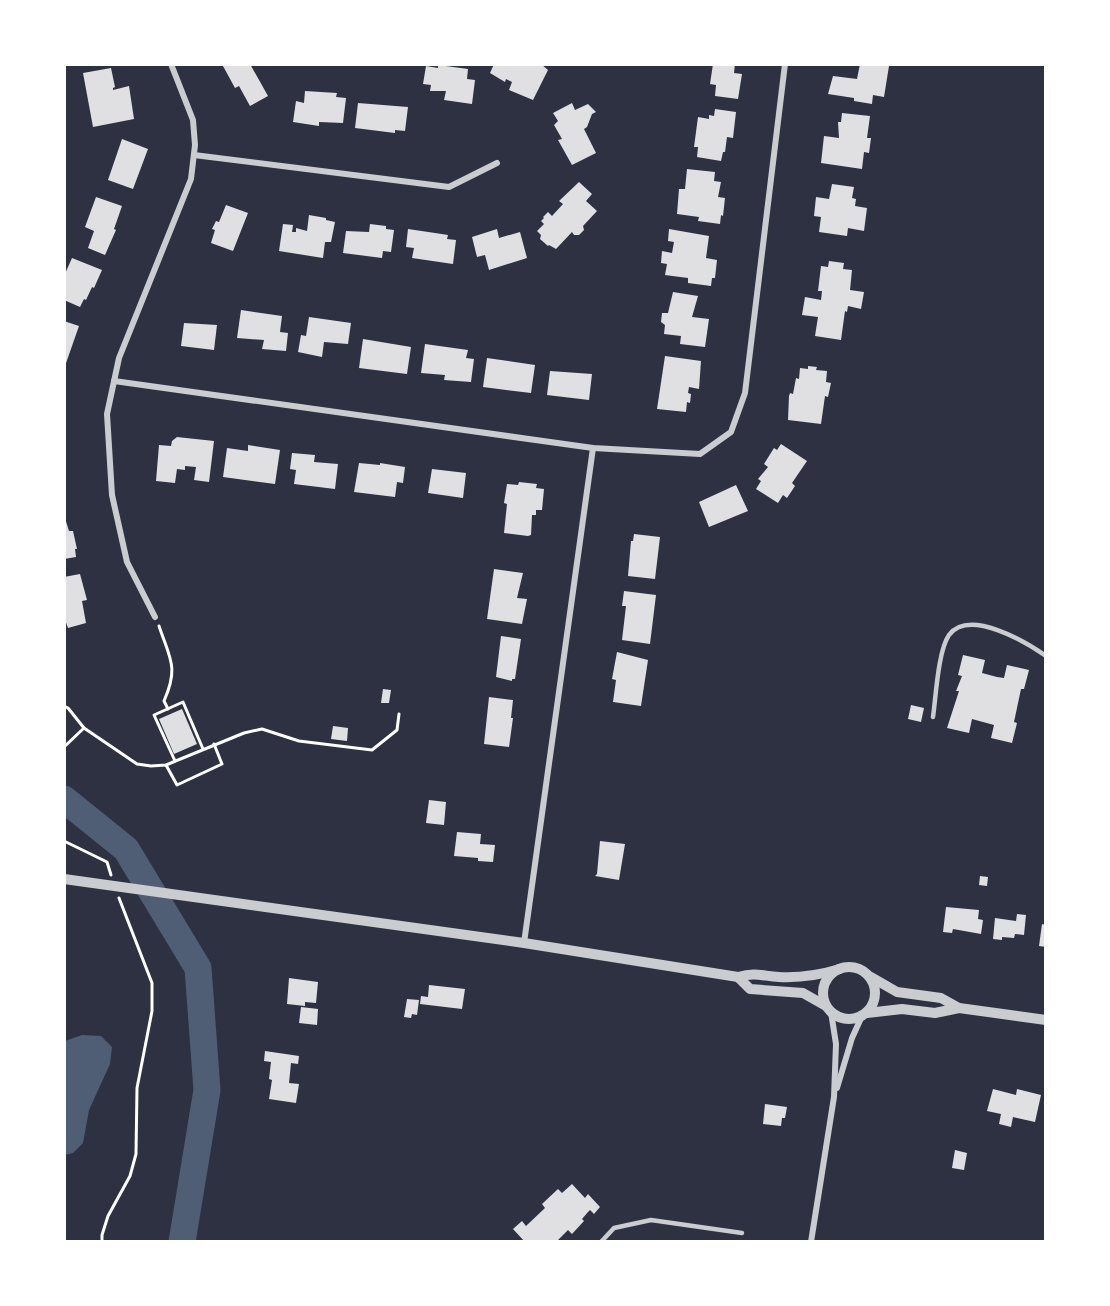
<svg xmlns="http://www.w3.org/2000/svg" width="1110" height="1306" viewBox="0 0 1110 1306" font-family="'IBM Plex Sans',sans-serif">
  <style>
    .water { fill: #4f5d75 }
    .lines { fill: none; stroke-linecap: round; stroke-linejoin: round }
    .river { stroke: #4f5d75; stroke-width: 27 }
    .building { fill: #e0e0e3 }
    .path { stroke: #fff; stroke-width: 3 }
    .service { stroke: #caccd0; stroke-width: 4.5 }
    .minor { stroke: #caccd0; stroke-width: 6 }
    .tertiary { stroke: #caccd0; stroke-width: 10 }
  </style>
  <rect width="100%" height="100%" fill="#2d3142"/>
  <!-- water -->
  <path class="water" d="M82 1035 101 1036 112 1047 110 1064 89 1110 83 1143 73 1153 65 1155V1041Z"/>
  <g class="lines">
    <!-- river -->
    <path class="river" d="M64 799 126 849 198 968 207 1090 182 1242"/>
  </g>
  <!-- building -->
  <g class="building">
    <path d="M225 64H250L268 96 250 106 239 86 235 88 223 66Z"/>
    <path d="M494 64H541L548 70 533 100 509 90 512 82 506 79 505 82 490 73Z"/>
    <path d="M713 64H735L734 73 742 74 738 99 715 96 716 85 710 84Z"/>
    <path d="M860 64H885L889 66 884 97 873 95 872 104 854 101V98L828 94 833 76 857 79Z"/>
    <path d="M438 65 468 69 467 79 475 80 472 104 444 100 446 91H430L431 85 423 84 426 66 438 68Z"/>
    <path d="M111 68 115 87 113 88V90L129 86 134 119 93 127 83 73Z"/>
    <path d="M305 91 337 93 336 97 346 98 343 123 319 122V126L293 122 296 101 304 103Z"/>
    <path d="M358 103 408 107 405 131 395 130V133L355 128Z"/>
    <path d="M572 103 575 110 588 104 596 112 592 114 587 127 584 129 596 153 572 165 558 140 562 139 554 125 558 121 553 113Z"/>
    <path d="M715 109 736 112 733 138 727 137 725 152H723L721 161 697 157 698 147H694L698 117 709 119V115L714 116Z"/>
    <path d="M842 113 870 116 867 138H871L869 153 864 152 862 169 821 163 824 136 839 138 838 122H841Z"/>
    <path d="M122 139 148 149 133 189 108 180Z"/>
    <path d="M687 169 715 172 714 181 721 182 718 197 725 198 723 216 721 215 720 224 698 221 699 217 677 214 679 189H685Z"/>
    <path d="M579 182 592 194 586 201 597 211 583 226 584 230 579 235H574L572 232 556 249 549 245 548 246 540 239 541 235 537 231 544 224 541 221 544 218 543 217 548 212 552 216 563 204 559 201Z"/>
    <path d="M832 184 854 187 852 198 856 199 855 206 867 208 864 231 848 228 847 236 819 232 821 217 814 216 816 197 829 199Z"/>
    <path d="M96 197 122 206 114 229 116 230 105 255 88 248 94 231 85 227Z"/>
    <path d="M226 205 248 213 233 251 211 243 215 230 212 229 216 221 219 222Z"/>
    <path d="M309 215 326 218V220L335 222 331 242H325L323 258 279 251 283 224 293 225 292 232H296V228L307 231Z"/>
    <path d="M370 224 386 226V229L394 230 391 252 383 251 382 258 343 253 346 231 369 232Z"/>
    <path d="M408 229 435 233 448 235 447 239 456 240 453 264 412 258 414 248 406 247Z"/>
    <path d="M497 229 499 238 520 232 527 258 489 270 485 255 477 257 472 237Z"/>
    <path d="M669 229 709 236 706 258 717 260 715 278H712L711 286 688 283V278L665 275 667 264 661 263 662 251 672 253 674 242 668 241Z"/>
    <path d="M72 258 102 270 94 288 92 287 86 300 84 299 80 307 64 300V276Z"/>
    <path d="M829 261 844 263 843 269 852 270 850 290 864 292 861 309 848 306 847 312 845 311 841 340 815 336 818 317 802 315 805 297 821 300 822 291H818L821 266 828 267Z"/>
    <path d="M673 292 698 296 692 317 709 319 705 347 680 344 681 336 664 334 665 325 661 322 662 313H668Z"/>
    <path d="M241 310 282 316 280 332 288 333 286 351 262 349 264 340 237 338Z"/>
    <path d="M309 317 351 323 348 344 324 342 322 357 298 352 301 335 306 336Z"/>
    <path d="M64 321 79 326 65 366H64Z"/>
    <path d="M184 323 217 325 214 350 181 346Z"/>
    <path d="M363 339 411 347 407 374 359 368Z"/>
    <path d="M425 344 468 350 466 358 474 359 471 382 444 380 445 375 421 373Z"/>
    <path d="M665 356 701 361 699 389 689 387 688 393 691 394 690 403 687 402 686 412 657 409Z"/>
    <path d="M487 358 535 365 531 393 483 387Z"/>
    <path d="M808 366 817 367 816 370 827 371 826 382 831 383 828 397 825 396 821 424 788 420 789 396 790 393 793 394 796 378 799 379 800 368 808 369Z"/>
    <path d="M550 371 592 374 589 400 547 395Z"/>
    <path d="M177 437 214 441 209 482 194 480 196 467 185 466V470L177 469 175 483 156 481 159 445 171 446 172 441Z"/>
    <path d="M781 444 807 461 792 483 795 486 787 498 783 495 778 503 756 489 761 481 758 479 768 467 764 464 774 448 777 450Z"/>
    <path d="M248 445 280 450 275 484 223 477 227 448 248 451Z"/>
    <path d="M292 453 315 455 314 462 338 464 335 489 294 484 296 470 290 469Z"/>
    <path d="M359 463 380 465V463L405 467 403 483 397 482 395 497 354 492Z"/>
    <path d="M432 469 466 473 463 498 428 493Z"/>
    <path d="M519 482 537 484 536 488 544 489 542 510H536V515H532L531 535 528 536 504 533 507 504 504 503 507 484 518 485Z"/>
    <path d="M736 485 748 511 709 527 699 502Z"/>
    <path d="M64 515 69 531H73L77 549H75L76 557 64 559Z"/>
    <path d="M634 534 660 537 655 579 628 576 631 541H633Z"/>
    <path d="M494 569 523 573 517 598 527 599 522 624 487 619Z"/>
    <path d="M80 574 87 600 82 601 86 623 68 628 64 617V577Z"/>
    <path d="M624 591 656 595 650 644 622 640 626 606H622Z"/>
    <path d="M501 636 521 639 515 679H512V681L496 677Z"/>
    <path d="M617 652 648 660 641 706 613 702 616 680 612 679Z"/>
    <path d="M963 655 985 660 982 673 997 677 1004 678 1007 665 1029 670 1024 689H1021L1014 722 1017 723 1012 743 991 738 994 725 972 719 969 733 947 728 959 691H956L962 676 958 675Z"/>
    <path d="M383 689 391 690 389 703H381Z"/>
    <path d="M489 697 513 700 511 718H513L509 747 484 744Z"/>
    <path d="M911 705 924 708 921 722 908 719Z"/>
    <path d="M182 709 197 744 174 754 159 719Z"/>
    <path d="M333 726 348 728 347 741 331 739Z"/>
    <path d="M429 800 446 802 444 825 426 823Z"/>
    <path d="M457 832 481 834 480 844 495 845 493 862 478 861V858L454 856Z"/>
    <path d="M600 841 625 844 619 880 595 876 597 874Z"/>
    <path d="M980 876 988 877 987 886 979 885Z"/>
    <path d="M946 907 979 910 978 919 983 920 981 934 953 929 952 933 943 932Z"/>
    <path d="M1017 914 1026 915 1024 935 1015 934 1014 938 1002 937V940L993 939 995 918 1016 921Z"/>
    <path d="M1042 924 1046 925V947L1039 946Z"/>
    <path d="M289 978 318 982 316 1003 305 1002V1006L287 1004Z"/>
    <path d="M429 985 465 989 462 1009 420 1004 421 996 428 997Z"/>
    <path d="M407 999 419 1000 417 1015 412 1014 411 1018 404 1017Z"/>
    <path d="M301 1007 318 1009 317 1025 299 1023Z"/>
    <path d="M265 1051 299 1056 298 1064 291 1063 289 1083 299 1084 296 1103 269 1099 272 1080 269 1079 271 1062 264 1061Z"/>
    <path d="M993 1089 1016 1095 1017 1089 1041 1095 1035 1122 1013 1117 1011 1127 999 1124 1001 1114 987 1111Z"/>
    <path d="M765 1104 787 1107 785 1118H782L781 1126 763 1124Z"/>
    <path d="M955 1150 967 1153 964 1170 952 1168Z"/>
    <path d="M572 1184 585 1198 588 1194 600 1207 594 1214 590 1210 588 1212 582 1219 584 1221 572 1234 568 1230 556 1242H525L513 1229 522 1221 526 1226 545 1208 542 1204 558 1189 562 1193Z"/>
  </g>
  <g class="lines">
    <!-- path -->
    <g class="path">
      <path d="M159 626C170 659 179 667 164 701L168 709"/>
      <path d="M64 706 68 708 84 728"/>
      <path d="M64 747 84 728 137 764 151 766 166 765 244 733 262 729 299 741 372 750 397 730 399 714"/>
      <path d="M175 761 154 715 183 702 203 749"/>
      <path d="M166 765 177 785 222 764 214 744"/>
      <path d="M64 841 107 862 111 875"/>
      <path d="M102 1242V1235L108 1216 130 1176 136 1154 137 1088 152 1011V983L119 898"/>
    </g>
    <!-- service -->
    <g class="service">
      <path d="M933 717C936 696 938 651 949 635 969 608 1026 642 1046 656"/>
      <path d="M601 1242 614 1228 651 1220 742 1233"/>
    </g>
    <!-- minor -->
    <g class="minor">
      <path d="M194 155 449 187 497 163"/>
      <path d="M114 381 593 448 700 454 731 432 745 393 785 64"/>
      <path d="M155 617 127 562 112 495 107 414 119 358 191 179 195 145 193 120 171 64"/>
      <path d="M524 943 593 448"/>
      <path d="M837 1088 852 1038 862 1016"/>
      <path d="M811 1242 834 1097 836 1044 831 1012"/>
    </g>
    <!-- tertiary -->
    <g class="tertiary">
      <path d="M64 879 524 943 738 977C756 972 762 976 779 977 800 978 820 975 840 969"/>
      <circle cx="849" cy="993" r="26"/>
      <path d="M738 977 750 989 803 993 826 1006"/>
      <path d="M871 977 897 992 941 998 959 1008"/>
      <path d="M867 1013 902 1009 935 1013 959 1008 1046 1020"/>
    </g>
  </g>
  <!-- border -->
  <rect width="1110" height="1306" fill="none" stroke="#ffffff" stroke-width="132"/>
</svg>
